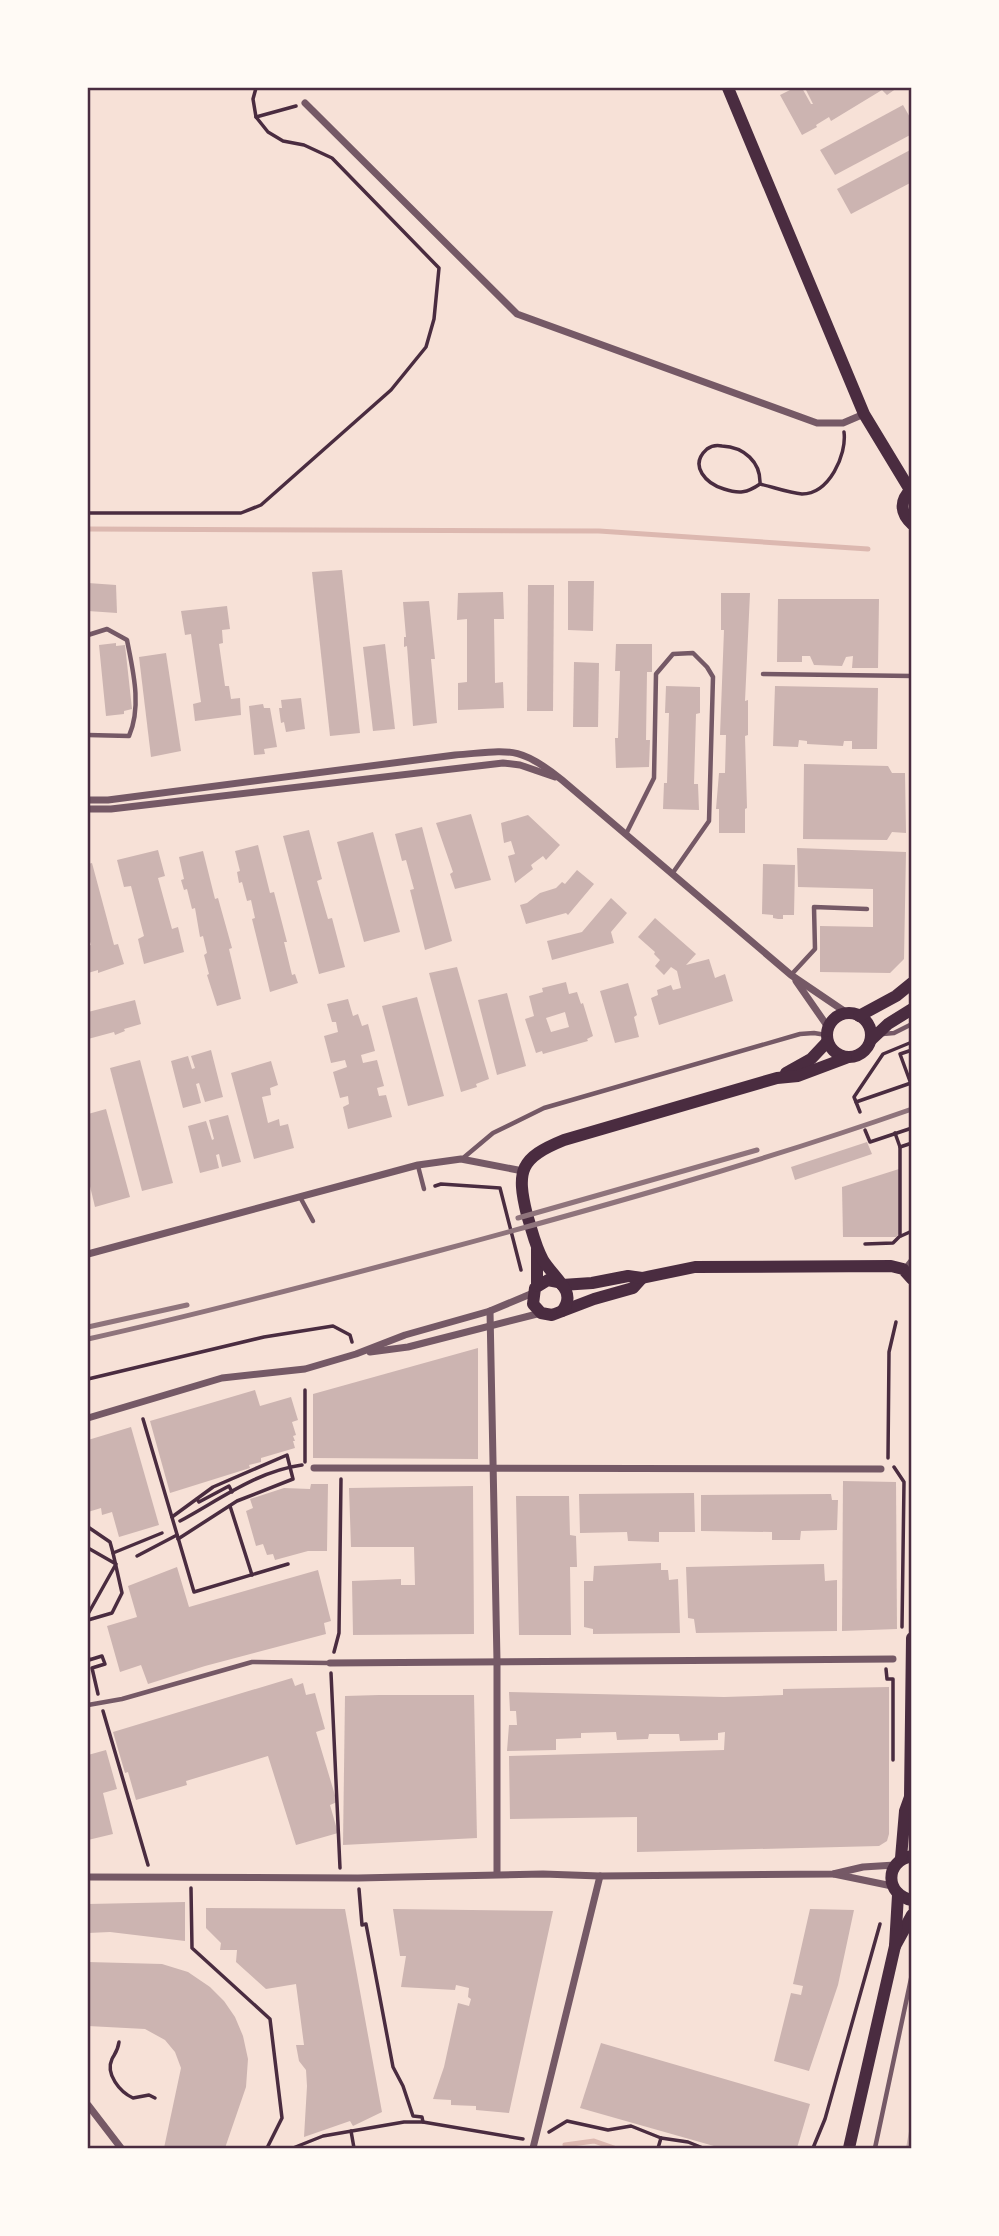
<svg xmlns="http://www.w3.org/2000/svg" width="999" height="2236" viewBox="0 0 999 2236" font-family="Cabin,sans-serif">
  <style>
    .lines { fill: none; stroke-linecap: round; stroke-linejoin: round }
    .stream { stroke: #dcb8b0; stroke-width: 5 }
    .building { fill: #ccb4b1; fill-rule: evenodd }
    .path { stroke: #4a2c40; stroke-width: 3.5 }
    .service { stroke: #755966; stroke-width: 4.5 }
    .minor { stroke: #755966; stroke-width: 7 }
    .secondary { stroke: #4a2c40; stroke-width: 12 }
    .rail { stroke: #8f747c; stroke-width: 5 }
    .neatline { fill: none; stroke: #4a2c40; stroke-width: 2.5 }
  </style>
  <rect width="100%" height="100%" fill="#f7e1d7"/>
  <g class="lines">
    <!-- stream -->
    <g class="stream">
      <path d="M88 529 599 531 868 549"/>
      <path d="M565 2145 594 2141 614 2148"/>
    </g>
  </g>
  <!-- building -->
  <g class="building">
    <path d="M794 88H802L811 104H813L805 88H897L887 95 882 90 831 121 829 117 816 125 817 127 802 135 780 95Z"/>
    <path d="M903 105 912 121V134L835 175 820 150Z"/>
    <path d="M912 149V182L851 214 837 189Z"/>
    <path d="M342 570 360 733 330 736 312 572Z"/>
    <path d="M568 581H594L593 631 568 630Z"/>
    <path d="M88 583 116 585 117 613 88 611Z"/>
    <path d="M528 585H554L553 711H527Z"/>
    <path d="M503 592 504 619H494L495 683 503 682 504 708 458 710V683L467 682V619L457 620 458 593Z"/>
    <path d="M721 593H750L745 701 748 700V735L745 736 747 808 745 809V833H719V809H716L719 773H725L726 735H720L724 630H721Z"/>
    <path d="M778 599H879L878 668H852L853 656 846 657 842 666 814 665 810 656H802V662H777Z"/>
    <path d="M429 601 435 659H431L437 723 413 726 407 646 404 647V637H406L403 602Z"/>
    <path d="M227 606 230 629 222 630 223 643 219 644 225 686H229L231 699 240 698 241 715 195 721 193 704 201 702 191 634 185 635 181 611Z"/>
    <path d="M116 643V646L125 645 132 709 124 711V714L106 716 99 645Z"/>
    <path d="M385 644 395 729 373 731 363 647Z"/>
    <path d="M616 644H652V672H647L646 740H650L649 767 616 768 615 738H618L620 671H615Z"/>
    <path d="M166 653 181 751 151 757 139 657Z"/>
    <path d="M574 662 599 663 598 727H573Z"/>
    <path d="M666 686 700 687V713L696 714 694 784H698L699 810 663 809 664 783H667L669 713H665Z"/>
    <path d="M775 686 878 688 877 749H852V741H844L843 746 807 744V741L799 740 798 747 773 746Z"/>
    <path d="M301 698 305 729 286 732 284 722 281 723 279 708H282L281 700Z"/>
    <path d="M263 704 264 708H270L277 747 264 749 265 754 254 755 249 706Z"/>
    <path d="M804 764 888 766 892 773H905L906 833 892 832 887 840 803 839Z"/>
    <path d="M471 814 491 880 455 889 450 874 453 872 436 823Z"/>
    <path d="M528 815 560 845 546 860 543 856 531 865 533 869 515 883 508 856 515 854 511 841 504 843 501 823Z"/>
    <path d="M422 827 452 941 425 950 410 890 414 889 406 860 402 861 395 834Z"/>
    <path d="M309 830 322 879 317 881 328 919 332 918 345 967 319 974 283 836Z"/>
    <path d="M373 832 400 932 364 942 337 842Z"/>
    <path d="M258 845 270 893 274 892 287 942H284L292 975 295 974 298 983 270 992 252 919 255 918 251 900 247 901 242 882 239 883 237 872 240 871 235 851Z"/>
    <path d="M797 848 906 852 904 959 890 973 820 972V926L873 927V889L798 887Z"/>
    <path d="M158 850 165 876 158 878 172 929 178 927 184 952 144 964 138 939 144 936 131 886 124 887 117 860Z"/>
    <path d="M203 851 215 899 218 898 232 948 229 949 241 999 217 1006 207 975 209 974 204 955 207 953 203 936 200 937 195 908 192 909 187 889 184 890 181 880 184 879 179 857Z"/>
    <path d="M92 863 114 945 118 944 124 964 98 973V970L88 973V946L91 945 88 935V864Z"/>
    <path d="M763 864 795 865 794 915H783V919H778L773 918V915L762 914Z"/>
    <path d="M577 870 594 884 568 915 566 913 526 924 520 905 527 903 540 893 556 888 562 882 565 884Z"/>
    <path d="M611 898 627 913 611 932 614 943 552 960 547 941 582 932Z"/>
    <path d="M655 918 696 954 686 965 709 959 715 978 725 974 733 1001 659 1025 651 998 658 995 657 990 671 985 673 990 681 988 677 971 671 967 664 975 655 966 660 960 654 954 655 952 638 937Z"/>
    <path d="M457 967 489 1079 476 1084 477 1087 461 1092 429 973Z"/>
    <path d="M566 982 569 994 577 992 581 1004 583 1003 593 1036 587 1039 588 1041 543 1054 542 1051 536 1053 525 1019 534 1016 529 996 543 992 542 988ZM565 1012 569 1027 551 1032 546 1018Z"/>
    <path d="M628 983 637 1015 634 1017 639 1037 615 1043 600 991Z"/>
    <path d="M507 993 526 1066 497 1075 478 1000Z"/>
    <path d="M417 997 444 1096 408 1106 382 1006Z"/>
    <path d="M348 999 353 1016 358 1014 362 1026 368 1024 375 1051 361 1055 363 1063 377 1060 384 1086 377 1088 379 1096 386 1095 392 1117 348 1129 343 1107 349 1104 348 1096 340 1098 333 1072 347 1067 345 1060 331 1063 324 1036 338 1032 336 1022H332L327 1004Z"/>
    <path d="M135 1000 141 1024 124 1029 125 1031 115 1035 114 1032 88 1039V1012Z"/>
    <path d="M211 1050 223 1097 205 1102 199 1083 196 1084 201 1103 183 1108 171 1061 188 1056 192 1069 195 1068 191 1056Z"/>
    <path d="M140 1060 173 1183 142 1191 110 1068Z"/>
    <path d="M271 1061 278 1085 270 1088 271 1095 262 1097 268 1123 279 1119 280 1126 288 1124 294 1148 254 1159 231 1073Z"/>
    <path d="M106 1109 130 1197 95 1207 88 1178V1114Z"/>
    <path d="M228 1115 241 1162 222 1167 219 1154 216 1155 219 1168 200 1173 188 1126 206 1121 212 1140 214 1139 209 1120Z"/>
    <path d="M867 1142 872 1154 795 1180 791 1167Z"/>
    <path d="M899 1169V1234L896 1237H843L842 1187Z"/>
    <path d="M478 1348V1459L313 1458V1394Z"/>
    <path d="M255 1390 260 1406 291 1397 298 1420 292 1422 296 1435 293 1436 295 1441H293L295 1448 261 1458V1462L249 1465 250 1468 170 1493 150 1421Z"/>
    <path d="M131 1427 159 1525 119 1537 112 1512 102 1515 101 1508 88 1512V1440Z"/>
    <path d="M843 1481 896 1482 897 1629 842 1631Z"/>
    <path d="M311 1484H328L327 1551H308L275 1560 273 1554 267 1555 263 1544 256 1546 246 1511 253 1508 250 1499 284 1488 310 1489Z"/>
    <path d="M473 1486 474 1634 353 1635 352 1581 401 1579V1585H415L414 1547H351L349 1488Z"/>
    <path d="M694 1493 695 1532H659V1542L628 1541 627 1532 580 1533 579 1494Z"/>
    <path d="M831 1494 832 1500H838L837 1530 801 1531 800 1540H772V1532L701 1531V1495Z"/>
    <path d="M516 1496H569L570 1535 576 1536 577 1567H570L571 1635H519Z"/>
    <path d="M661 1563V1570H668L669 1580 678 1579 680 1633 593 1634V1629L584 1627V1581H593L594 1566Z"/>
    <path d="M824 1564 825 1581 837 1580V1631L696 1633 694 1619 688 1618 686 1567Z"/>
    <path d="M177 1567 189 1607 318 1570 331 1621 324 1623 326 1634 205 1666 148 1684 141 1665 120 1672 107 1626 137 1617 128 1586Z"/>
    <path d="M292 1678 295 1686 303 1683 306 1695 315 1693 325 1729 316 1732 337 1802 330 1805 338 1833 296 1845 268 1756 186 1781 187 1785 136 1800 128 1772 125 1773 113 1732Z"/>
    <path d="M889 1687V1834L887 1841 879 1846 637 1852V1817L510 1819 509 1756 724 1750 725 1732 718 1733V1740L680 1741 679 1734H649L648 1739 617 1740 616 1732 581 1733V1738L556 1739V1750L507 1751 509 1725H517L516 1711H510L509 1692 724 1697 783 1695V1689Z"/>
    <path d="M379 1695H474L477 1838 343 1845 345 1696Z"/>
    <path d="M106 1750 117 1789 103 1793 113 1834 88 1840V1755Z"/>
    <path d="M185 1902V1941L110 1932 88 1933V1904Z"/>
    <path d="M206 1908 345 1909 382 2112 353 2126 350 2121 304 2137 307 2086 306 2070 299 2061 296 2045H304L296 1984 266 1989 236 1962 237 1950H220L221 1943 206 1928Z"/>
    <path d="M393 1909 553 1911 509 2113 476 2110V2106L451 2105V2100L433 2099 444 2067 458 2003 469 2006 471 1999 468 1997 469 1988 456 1985 455 1990 401 1987 406 1956H400Z"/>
    <path d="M810 1909 854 1910 838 1985 809 2071 774 2061 791 1993 801 1995 803 1986 793 1984Z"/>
    <path d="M88 1962 162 1964 188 1972 210 1987 224 2001 235 2017 243 2036 248 2059 246 2087 225 2148H164L181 2068 175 2052 165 2040 145 2029 88 2026Z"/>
    <path d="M601 2043 810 2104 797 2148H721L580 2108Z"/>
    <path d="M910 2126 912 2148H906Z"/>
  </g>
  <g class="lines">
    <!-- path -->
    <g class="path">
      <path d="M256 117 296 106"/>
      <path d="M760 484C761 462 744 447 722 446 717 445 711 446 707 449 688 466 707 484 724 489 739 494 747 493 760 484 773 487 789 493 802 494 829 494 847 455 844 432"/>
      <path d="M88 513H241L261 505 391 390 426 347 434 319 439 268 332 158 304 145 283 141 268 132 256 117 253 99 256 88"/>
      <path d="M911 1084 900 1054 912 1050"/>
      <path d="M856 1102 911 1083"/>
      <path d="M860 1112 854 1097 883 1054 912 1042"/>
      <path d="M865 1130 870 1142 912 1128"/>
      <path d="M895 1133 900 1147 912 1143"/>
      <path d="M435 1186 441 1184 500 1188 521 1270"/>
      <path d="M901 1236 912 1231"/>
      <path d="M865 1244 893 1243 900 1236V1147"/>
      <path d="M88 1379 264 1337 333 1326 350 1335 352 1342"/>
      <path d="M143 1419 194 1592 288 1564"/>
      <path d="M888 1458 889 1352 896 1322"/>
      <path d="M305 1462V1390"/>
      <path d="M894 1467 904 1482 902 1627"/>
      <path d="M197 1499 199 1502 229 1486 232 1492"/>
      <path d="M230 1506 252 1575"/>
      <path d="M172 1517 213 1487 287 1455 293 1479 237 1501 178 1539"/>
      <path d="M180 1521C219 1500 257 1471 302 1465"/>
      <path d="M88 1527 110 1542 113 1553"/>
      <path d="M88 1548 116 1564 88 1614"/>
      <path d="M137 1556 177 1535"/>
      <path d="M88 1620 112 1613 122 1593 113 1553 162 1533"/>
      <path d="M88 1633V1641"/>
      <path d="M334 1652 339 1633 341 1479"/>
      <path d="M88 1655 89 1660 102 1656 105 1664 92 1668 98 1694"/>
      <path d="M886 1669 887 1679H893V1760"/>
      <path d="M331 1673 340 1868"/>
      <path d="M103 1711 148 1865"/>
      <path d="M191 1888 192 1948 270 2019 282 2118 267 2148"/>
      <path d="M359 1889 362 1925 366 1924 393 2067 403 2086 413 2116 422 2117 423 2122"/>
      <path d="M119 2042C118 2050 116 2052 112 2059 105 2074 120 2092 133 2098L149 2095 155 2098"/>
      <path d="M351 2131 354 2148"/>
      <path d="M549 2132 567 2121 608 2130 631 2126 661 2138 688 2142 703 2148"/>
      <path d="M293 2148 323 2136 404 2122H423L523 2139"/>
      <path d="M658 2148 661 2138"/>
      <path d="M813 2148 825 2119 880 1924"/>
    </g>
    <!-- service -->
    <g class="service">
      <path d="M88 635 107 629 127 640C133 671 142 706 129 736L88 735"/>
      <path d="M763 674 912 676"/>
      <path d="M626 834 654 778 656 674 673 654 693 653 707 667 713 677 709 821 672 874"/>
      <path d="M791 975 815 949 814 907 867 909"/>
      <path d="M883 1034 894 1033 912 1024"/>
      <path d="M462 1159 493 1133 544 1108 800 1034 814 1033 826 1035"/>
      <path d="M418 1166 424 1189"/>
      <path d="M300 1197 313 1221"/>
      <path d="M904 1269 912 1259"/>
      <path d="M88 1705 122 1699 252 1662 329 1663"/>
      <path d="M875 2148 912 1974"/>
    </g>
    <!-- minor -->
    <g class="minor">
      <path d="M305 103 517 314 817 423H843L864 414"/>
      <path d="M88 800H108L455 755C508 751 518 744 562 780L791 975 847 1013"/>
      <path d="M88 809H111L503 763 520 765 555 777"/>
      <path d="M796 981 828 1027"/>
      <path d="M88 1254 418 1165 461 1159 523 1171"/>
      <path d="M490 1311 497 1661V1874"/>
      <path d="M370 1352 408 1347 541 1313"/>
      <path d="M88 1418 222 1378 305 1369 356 1354 405 1335 490 1311 533 1293"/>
      <path d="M314 1468 881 1469"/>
      <path d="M330 1663 893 1659"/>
      <path d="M834 1874 892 1886"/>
      <path d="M88 1877 358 1878 543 1874 600 1876 833 1874 863 1867 895 1865"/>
      <path d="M88 2105 121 2148"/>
      <path d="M533 2148 600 1876"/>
    </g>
    <!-- secondary -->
    <g class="secondary">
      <path d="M728 88 864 414 910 490"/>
      <path d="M912 489C899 500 900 513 912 524"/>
      <circle cx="849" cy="1035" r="22"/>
      <path d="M859 1016 896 996 912 983"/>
      <path d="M871 1040 888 1024 912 1009"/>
      <path d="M786 1073 811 1059 827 1042"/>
      <path d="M558 1282 548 1280 535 1288 533 1304 541 1313 552 1315 594 1299 633 1288 642 1278"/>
      <path d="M562 1285 592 1283 628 1276 642 1278 695 1267 891 1266 903 1269 912 1279"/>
      <path d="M537 1286V1249"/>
      <path d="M562 1311C567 1305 569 1298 566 1291 562 1282 549 1270 543 1260 535 1246 532 1230 527 1215 516 1170 520 1158 564 1140L777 1078 798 1076 846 1058"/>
      <path d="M912 1856C884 1861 885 1895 912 1900"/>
      <path d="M901 1858 905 1811 910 1797 912 1638"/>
      <path d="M895 1946 912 1915"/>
      <path d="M849 2148 895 1946 898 1895"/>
    </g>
    <!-- rail -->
    <g class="rail">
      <path d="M518 1218 757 1150"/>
      <path d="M88 1327 187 1305"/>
      <path d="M88 1339C205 1313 322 1282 438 1251 598 1208 755 1164 912 1109"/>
    </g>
  </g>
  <!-- border -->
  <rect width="999" height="2236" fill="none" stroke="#fffaf5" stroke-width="178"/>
  <rect x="89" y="89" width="821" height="2058" class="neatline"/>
</svg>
